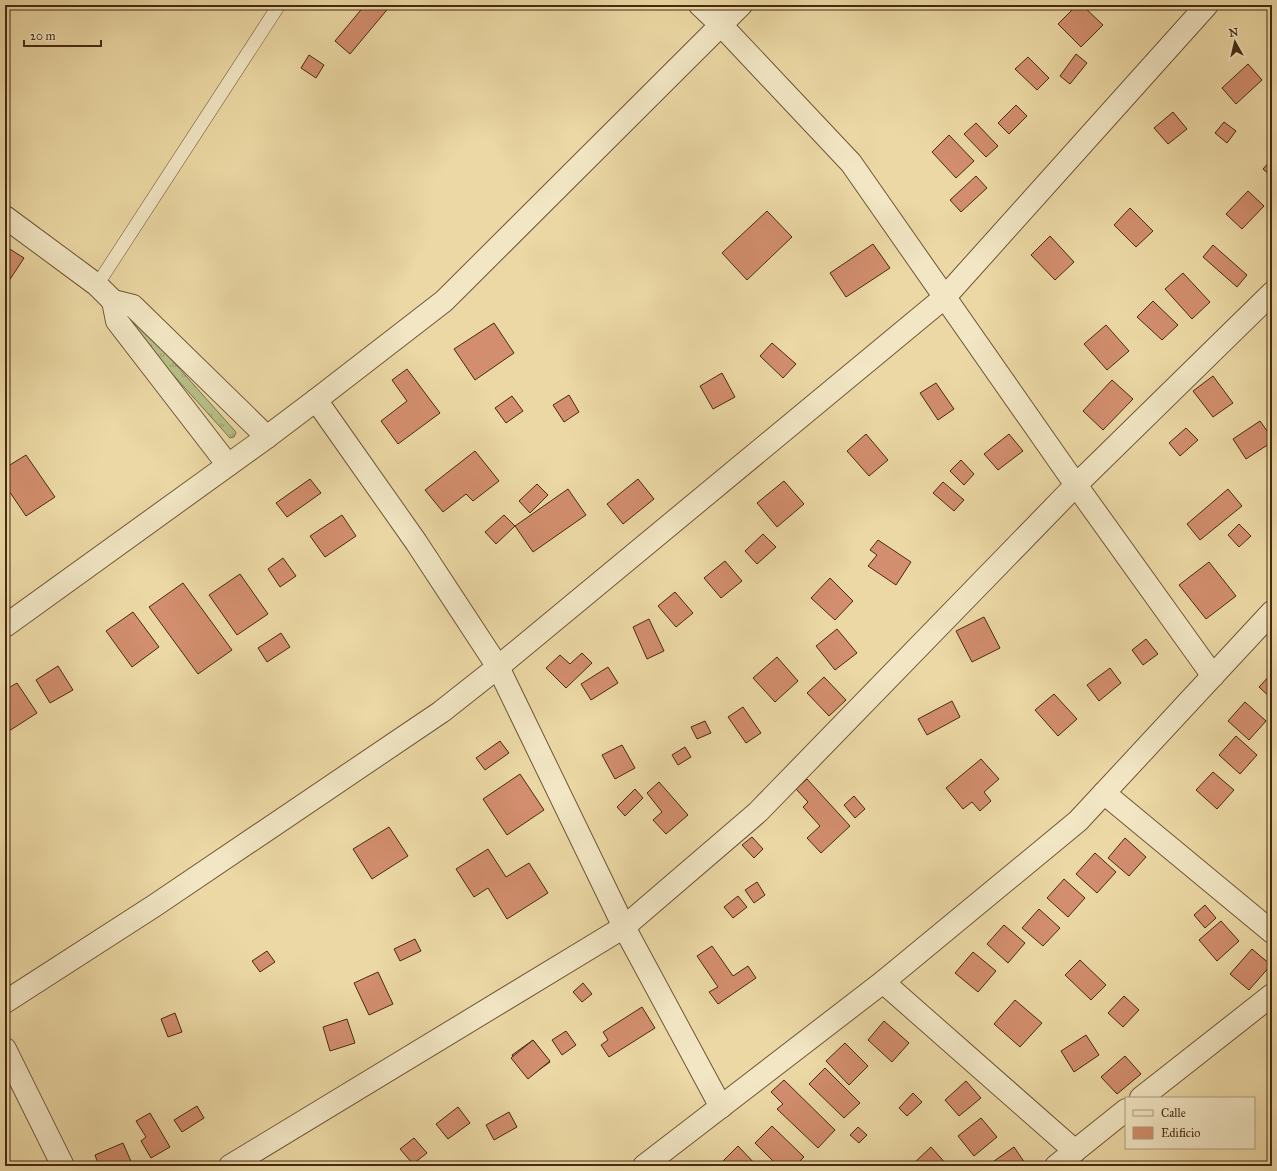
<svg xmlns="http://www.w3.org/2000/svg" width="1277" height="1171" viewBox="0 0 1277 1171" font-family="'IM FELL Great Primer',serif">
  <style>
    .grass { fill: url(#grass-tufts); stroke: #7e744d }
    .building { fill: #d28e6e; stroke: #472a13 }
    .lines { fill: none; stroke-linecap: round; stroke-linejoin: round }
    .service-casing { stroke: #705637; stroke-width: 14 }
    .minor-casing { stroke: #705637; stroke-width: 24 }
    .service { stroke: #f2e6c4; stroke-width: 13 }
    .minor { stroke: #f2e6c4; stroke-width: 22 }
  </style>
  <defs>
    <pattern id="grass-tufts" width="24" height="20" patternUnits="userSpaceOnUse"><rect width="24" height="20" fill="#b6bf87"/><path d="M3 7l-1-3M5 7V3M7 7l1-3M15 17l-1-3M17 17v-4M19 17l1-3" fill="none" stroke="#969b6d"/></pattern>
  </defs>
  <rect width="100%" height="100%" fill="#ebd8a4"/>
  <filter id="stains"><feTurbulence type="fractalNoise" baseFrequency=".005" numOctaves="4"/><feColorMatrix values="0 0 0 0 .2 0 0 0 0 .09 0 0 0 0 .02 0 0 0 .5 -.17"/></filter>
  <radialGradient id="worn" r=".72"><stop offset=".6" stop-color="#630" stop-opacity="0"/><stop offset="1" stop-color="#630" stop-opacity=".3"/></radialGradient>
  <!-- grass -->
  <path class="grass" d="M128 311 235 431 236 433 234 437 230 438 121 317Z"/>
  <!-- building -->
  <g class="building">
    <path d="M365 5H391L350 54 335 41Z"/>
    <path d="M1077 5H1082L1103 25 1081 47 1058 24Z"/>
    <path d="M1076 54 1087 63 1070 84 1060 76Z"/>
    <path d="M309 55 324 65 316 78 301 68Z"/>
    <path d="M1028 57 1049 78 1037 90 1015 69Z"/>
    <path d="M1248 64 1262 80 1236 104 1222 88Z"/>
    <path d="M1016 105 1027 116 1009 134 998 123Z"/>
    <path d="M1173 112 1187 129 1168 144 1154 128Z"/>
    <path d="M1224 122 1236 131 1227 143 1215 133Z"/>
    <path d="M976 123 998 146 986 157 964 134Z"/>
    <path d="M949 135 974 161 956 178 932 152Z"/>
    <path d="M1272 159V177L1263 169Z"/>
    <path d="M976 176 987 188 961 212 950 200Z"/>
    <path d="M1248 191 1264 206 1242 229 1226 214Z"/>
    <path d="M1130 208 1153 231 1136 247 1114 225Z"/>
    <path d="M767 211 792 237 747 280 722 253Z"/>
    <path d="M1050 236 1074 262 1055 280 1031 255Z"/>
    <path d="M873 244 890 268 846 297 830 273Z"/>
    <path d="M1213 245 1247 275 1237 287 1203 257Z"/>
    <path d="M5 246 24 258 5 287Z"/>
    <path d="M1183 273 1210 302 1192 319 1165 289Z"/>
    <path d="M1153 301 1178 325 1162 340 1137 317Z"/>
    <path d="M494 323 514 353 475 380 454 349Z"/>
    <path d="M1106 325 1129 351 1107 370 1084 344Z"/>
    <path d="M772 343 796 364 783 378 760 356Z"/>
    <path d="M407 369 440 413 398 444 381 421 407 401 392 380Z"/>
    <path d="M722 373 735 397 713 409 700 386Z"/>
    <path d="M1213 376 1233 403 1213 417 1193 391Z"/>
    <path d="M1112 380 1133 399 1103 430 1083 411Z"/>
    <path d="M936 383 954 409 938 420 920 393Z"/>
    <path d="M569 395 579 412 564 422 553 405Z"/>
    <path d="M512 396 523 411 506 423 495 408Z"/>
    <path d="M1260 421 1272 438V442L1246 459 1233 439Z"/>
    <path d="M1186 428 1198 440 1180 456 1169 443Z"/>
    <path d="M866 434 888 460 869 476 847 451Z"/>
    <path d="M1009 434 1023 451 998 470 984 454Z"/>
    <path d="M475 451 499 481 473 501 466 494 443 512 425 490Z"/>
    <path d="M26 455 55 497 26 516 5 485V468Z"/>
    <path d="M961 460 974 474 964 485 950 471Z"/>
    <path d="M310 479 321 493 287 517 276 503Z"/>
    <path d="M638 479 654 499 623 524 607 504Z"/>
    <path d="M784 481 804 504 777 527 757 503Z"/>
    <path d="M943 482 964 500 954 511 933 493Z"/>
    <path d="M537 484 548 495 530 513 519 501Z"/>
    <path d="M568 489 586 515 533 552 515 526Z"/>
    <path d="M1228 489 1242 506 1200 540 1187 524Z"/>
    <path d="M342 515 356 536 325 557 310 536Z"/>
    <path d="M504 515 515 526 496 544 485 532Z"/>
    <path d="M1239 524 1251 536 1239 547 1228 535Z"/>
    <path d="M763 534 776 547 757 564 745 551Z"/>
    <path d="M878 540 911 562 896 585 868 566 877 555 870 550Z"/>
    <path d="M283 558 296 576 280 587 268 569Z"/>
    <path d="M725 561 742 581 721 598 704 578Z"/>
    <path d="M1209 562 1236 596 1206 619 1179 585Z"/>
    <path d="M240 574 268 614 237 635 209 595Z"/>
    <path d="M830 578 853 601 835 620 811 598Z"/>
    <path d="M183 583 232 650 198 674 149 607Z"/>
    <path d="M675 592 693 613 676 627 658 606Z"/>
    <path d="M133 612 159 647 132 667 106 631Z"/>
    <path d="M984 617 1000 648 972 662 956 631Z"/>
    <path d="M649 619 664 651 647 659 633 627Z"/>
    <path d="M837 629 857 653 835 670 816 646Z"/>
    <path d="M281 633 290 647 267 662 258 648Z"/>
    <path d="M1146 639 1158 654 1143 665 1132 650Z"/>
    <path d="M582 653 592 663 566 688 546 668 560 655 570 664Z"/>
    <path d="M777 657 798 681 775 702 753 678Z"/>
    <path d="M58 666 73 690 50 703 36 680Z"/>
    <path d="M608 667 618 683 591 700 581 684Z"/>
    <path d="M1110 668 1121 683 1099 701 1087 685Z"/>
    <path d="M1272 673V699L1259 687Z"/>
    <path d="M824 677 846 700 829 716 807 693Z"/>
    <path d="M17 683 37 713 9 731 5 724V690Z"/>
    <path d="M1054 694 1077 719 1058 736 1035 710Z"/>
    <path d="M952 701 960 717 927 735 918 719Z"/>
    <path d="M1245 702 1266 721 1249 740 1228 721Z"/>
    <path d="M743 707 761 733 746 743 728 717Z"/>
    <path d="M705 721 711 733 697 739 691 727Z"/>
    <path d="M1236 736 1257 755 1240 774 1219 755Z"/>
    <path d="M500 741 509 753 485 770 476 758Z"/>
    <path d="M622 745 635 768 615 779 602 755Z"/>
    <path d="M685 747 691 757 678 765 672 755Z"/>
    <path d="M981 759 999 779 984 792 991 801 980 811 972 802 963 809 946 788Z"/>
    <path d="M1213 772 1234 790 1217 809 1196 790Z"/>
    <path d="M520 774 544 810 507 835 483 799Z"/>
    <path d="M807 779 850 826 821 853 807 838 820 826 803 807 808 802 796 789Z"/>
    <path d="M659 782 688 815 666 834 653 820 662 812 647 793Z"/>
    <path d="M635 789 643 798 625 816 617 807Z"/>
    <path d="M854 796 865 809 855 818 844 805Z"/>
    <path d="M389 827 408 856 372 879 353 849Z"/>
    <path d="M752 837 763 849 754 858 742 845Z"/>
    <path d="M1125 838 1146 857 1129 876 1108 858Z"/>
    <path d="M488 849 506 877 529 863 548 893 507 919 488 888 474 897 456 869Z"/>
    <path d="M1095 853 1116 872 1097 893 1076 874Z"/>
    <path d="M1064 879 1085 898 1068 917 1047 898Z"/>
    <path d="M757 882 765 895 754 903 745 890Z"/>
    <path d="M738 896 747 907 733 918 724 907Z"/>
    <path d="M1205 905 1216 918 1205 928 1194 915Z"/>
    <path d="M1039 909 1060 928 1043 946 1022 928Z"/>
    <path d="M1221 921 1239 941 1217 961 1199 940Z"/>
    <path d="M1004 925 1025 943 1008 963 987 944Z"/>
    <path d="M415 939 421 951 400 961 394 949Z"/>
    <path d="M712 946 733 976 748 966 756 978 718 1004 709 992 718 987 697 956Z"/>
    <path d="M1252 949 1271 965 1249 990 1230 974Z"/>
    <path d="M267 951 275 962 260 972 252 961Z"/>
    <path d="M973 952 996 971 978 992 955 973Z"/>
    <path d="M1080 960 1106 985 1091 1000 1065 975Z"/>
    <path d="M378 972 393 1004 369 1015 354 983Z"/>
    <path d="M583 983 592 994 582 1002 573 992Z"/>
    <path d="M1124 996 1139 1010 1123 1027 1108 1013Z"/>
    <path d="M1015 1000 1042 1023 1020 1047 994 1024Z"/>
    <path d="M642 1007 655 1028 609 1057 601 1045 608 1040 603 1032Z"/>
    <path d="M175 1013 182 1032 168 1037 161 1019Z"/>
    <path d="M347 1019 355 1043 330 1051 323 1027Z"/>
    <path d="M884 1021 909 1043 892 1062 868 1040Z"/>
    <path d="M566 1031 576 1045 562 1055 552 1040Z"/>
    <path d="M1086 1035 1099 1055 1074 1072 1061 1051Z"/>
    <path d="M533 1040 550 1062 528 1078 512 1055Z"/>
    <path d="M533 1040 550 1061 528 1079 511 1058Z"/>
    <path d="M845 1043 868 1066 849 1085 826 1061Z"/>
    <path d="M1125 1056 1141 1074 1117 1094 1101 1077Z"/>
    <path d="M825 1068 860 1103 844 1118 809 1084Z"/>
    <path d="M784 1080 835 1130 818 1148 777 1109 783 1104 771 1092Z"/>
    <path d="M966 1081 981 1098 959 1116 945 1100Z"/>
    <path d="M913 1093 922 1102 907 1116 899 1108Z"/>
    <path d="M197 1106 204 1118 182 1132 174 1120Z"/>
    <path d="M458 1107 470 1123 448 1139 436 1124Z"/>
    <path d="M509 1112 517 1127 494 1140 486 1125Z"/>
    <path d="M150 1113 170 1147 151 1158 141 1141 146 1137 136 1121Z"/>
    <path d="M981 1118 997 1137 974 1156 958 1136Z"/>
    <path d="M772 1126 804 1157 795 1166H778L755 1143Z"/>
    <path d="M858 1127 867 1135 859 1143 850 1135Z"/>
    <path d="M414 1138 427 1153 413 1164 400 1149Z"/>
    <path d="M123 1143 133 1166H99L95 1155Z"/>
    <path d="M738 1146 757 1166H718Z"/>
    <path d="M931 1147 948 1166H917L914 1163Z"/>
    <path d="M1014 1147 1027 1166H987Z"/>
  </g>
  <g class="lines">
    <!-- service casing -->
    <g class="service-casing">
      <path id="service" d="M97 285 279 5"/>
    </g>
    <!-- minor casing -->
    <g class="minor-casing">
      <g id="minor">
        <path d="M700 5 721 25 851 163 1076 485 1213 676"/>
        <path d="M5 217 97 285 113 301"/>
        <path d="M316 400 416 542 498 667 624 927 721 1107"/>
        <path d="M228 465 117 321 113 301 133 306 267 437"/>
        <path d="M5 626 267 437 316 400 444 301 741 5"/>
        <path d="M1104 793 1272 932"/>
        <path d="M883 982 1075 1151"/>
        <path d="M5 1002 154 906 441 712 498 667 945 297 1207 5"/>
        <path d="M5 1049 63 1166"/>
        <path d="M1141 1098 1272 995"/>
        <path d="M230 1166 624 927 758 812 1076 485 1272 293"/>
        <path d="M644 1166 883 982 1078 821 1272 612"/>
        <path d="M1056 1166 1126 1110"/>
      </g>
    </g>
    <!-- service -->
    <use href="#service" class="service"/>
    <!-- minor -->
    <use href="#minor" class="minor"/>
  </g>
  <!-- margin -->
  <rect width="1277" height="1171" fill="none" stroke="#ebd8a4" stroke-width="20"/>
  <rect x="6" y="6" width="1265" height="1159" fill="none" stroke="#472a13" stroke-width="2"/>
  <rect x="10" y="10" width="1257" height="1151" fill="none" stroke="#472a13"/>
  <!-- legend -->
  <rect x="1125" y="1097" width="130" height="52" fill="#f2e6c4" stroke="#ae9b7d"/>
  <rect x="1133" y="1110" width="20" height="6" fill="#f2e6c4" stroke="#ae9b7d"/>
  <text x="1161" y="1117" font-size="12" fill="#472a13">Calle</text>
  <rect x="1133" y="1127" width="20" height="12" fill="#d28e6e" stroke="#ae9b7d"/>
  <text x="1161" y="1137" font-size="12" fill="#472a13">Edificio</text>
  <!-- north arrow -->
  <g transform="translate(1235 42) rotate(352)" stroke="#f2e6c4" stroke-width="3" paint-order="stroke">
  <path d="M0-3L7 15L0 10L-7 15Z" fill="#472a13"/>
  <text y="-6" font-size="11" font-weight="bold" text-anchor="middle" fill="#472a13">N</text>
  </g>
  <!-- scale -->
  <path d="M24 40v6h77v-6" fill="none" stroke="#472a13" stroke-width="2"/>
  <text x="30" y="40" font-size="12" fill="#472a13" stroke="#f2e6c4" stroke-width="3" paint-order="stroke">20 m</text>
  <rect width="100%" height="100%" filter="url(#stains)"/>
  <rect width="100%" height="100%" fill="url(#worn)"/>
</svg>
